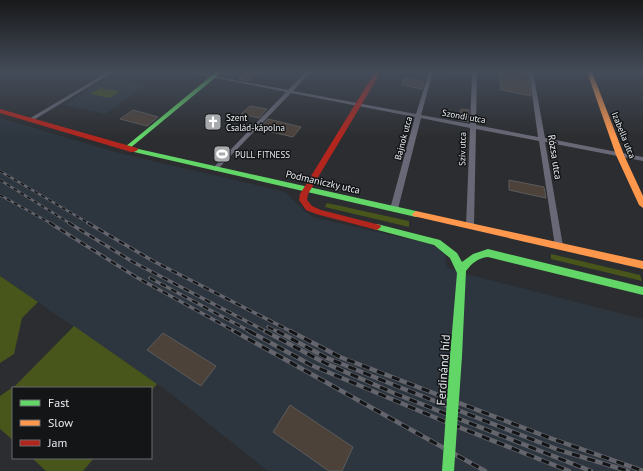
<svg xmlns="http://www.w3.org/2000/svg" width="643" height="471" viewBox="0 0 643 471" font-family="'PT Sans',sans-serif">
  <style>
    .built { fill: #2d363f }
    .green { fill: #48561b }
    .building { fill: #4d423a; stroke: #5c5b5b }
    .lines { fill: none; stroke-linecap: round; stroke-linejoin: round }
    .street { fill: #696876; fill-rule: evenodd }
    .fast { fill: #63d668; fill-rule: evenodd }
    .slow { fill: #ff974d; fill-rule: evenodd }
    .jam { fill: #b3261e; fill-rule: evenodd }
    .rail-far2-casing { stroke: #64646c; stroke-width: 2.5 }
    .rail-far1-casing { stroke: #64646c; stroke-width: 3.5 }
    .rail-casing { stroke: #64646c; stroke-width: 4.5 }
    .rail-far2 { stroke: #131517; stroke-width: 1.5; stroke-dasharray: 4; stroke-linecap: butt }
    .rail-far1 { stroke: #131517; stroke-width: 2; stroke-dasharray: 6; stroke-linecap: butt }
    .rail { stroke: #131517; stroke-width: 3; stroke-dasharray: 8; stroke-linecap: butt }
    .fast-bridge { stroke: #63d668; stroke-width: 12 }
    .labels { text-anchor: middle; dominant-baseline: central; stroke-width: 3; stroke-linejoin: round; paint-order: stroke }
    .far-street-label { font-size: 9px; fill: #e9edf1; stroke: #131517 }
    .far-poi-label { font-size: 9px; fill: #e9edf1; stroke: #131517; text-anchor: start }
    .street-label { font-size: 10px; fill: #e9edf1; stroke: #131517 }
    .near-street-label { font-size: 12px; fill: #e9edf1; stroke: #131517 }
  </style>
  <rect width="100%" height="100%" fill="#2b2d30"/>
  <!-- built -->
  <g class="built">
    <path d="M108 77 146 85 105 114 64 105Z"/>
    <path d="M0 118 119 153 278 190 286 193 305 212 316 218 430 244 445 253 446 267 462 273 643 319V471H268L170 393 0 276Z"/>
  </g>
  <!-- green -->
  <g class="green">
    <path d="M100 88 120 91 110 98 90 94Z"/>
    <path d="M327 203 409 221V227L325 207Z"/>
    <path d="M551 254 640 275 642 281 551 259Z"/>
    <path d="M0 276 38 302 22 318 14 354 0 363Z"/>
    <path d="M74 326 157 384 151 391V388H13V440L0 429V396L16 385Z"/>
    <path d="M32 458H94L83 471H46Z"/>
  </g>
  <!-- building -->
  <g class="building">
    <path d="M247 72H260L249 81 238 79Z"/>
    <path d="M500 72H528L531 96 501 90Z"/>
    <path d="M404 78 424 82 422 89 402 85Z"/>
    <path d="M250 106 267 109 259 118 241 114Z"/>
    <path d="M461 109 469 110 468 122 459 120Z"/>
    <path d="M133 110 148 114 158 117 147 126 120 119Z"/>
    <path d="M268 119 301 127 293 137 259 129Z"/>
    <path d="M509 180 544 187 546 198 509 190Z"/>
    <path d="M163 333 216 366 201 386 147 350Z"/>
    <path d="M290 405 353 447 342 471H329L273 432Z"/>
  </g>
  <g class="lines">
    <!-- street -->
    <g class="street">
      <path d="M108 72H113L32 121 27 120Z"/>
      <path d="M186 72H193L288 90 306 72H310L293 91 416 114 429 72H433L421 115 470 124 472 75 450 73 448 72H477L476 125 538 137 529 72H533L545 138 643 157V161L545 142 563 246 562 248H556L555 246 539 141 476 129 474 226 470 229 466 226 470 128 421 118 398 209 394 212 390 209 415 117 291 93 217 170 215 171 212 169 213 168 286 92Z"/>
    </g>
    <!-- fast -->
    <g class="fast">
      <path d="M216 72H222L129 149H125V147Z"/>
      <path d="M131 148H134L416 211 420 214 416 217 134 152 130 150Z"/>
      <path d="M377 224 440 240 457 253 462 262 473 254 488 249 643 287V295L488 257C478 258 472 263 466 271L462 356 460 360 456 362 452 360 450 356 457 273 450 258 434 245 374 229 373 227Z"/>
    </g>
    <!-- slow -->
    <g class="slow">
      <path d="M587 72H592L624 155 643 196V208L639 205 616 155Z"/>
      <path d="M416 211 643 261V269L413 216 412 214Z"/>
    </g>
    <!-- jam -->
    <g class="jam">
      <path d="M375 72H381L308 194 307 200 312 206 321 210 380 225 381 227 377 230 316 214 306 210 299 200 300 194Z"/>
      <path d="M0 109 137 148 138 150 134 152H131L0 113Z"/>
    </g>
    <!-- rail-far2 casing -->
    <g class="rail-far2-casing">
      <g id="rail-far2">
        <path d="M0 171 90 224"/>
        <path d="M0 180 71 224"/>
        <path d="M0 195 52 224"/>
      </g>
    </g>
    <!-- rail-far1 casing -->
    <g class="rail-far1-casing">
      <g id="rail-far1">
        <path d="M50 223 136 277 236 332"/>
        <path d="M69 223 133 262 267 332"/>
        <path d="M88 223 153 261 292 332"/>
        <path d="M150 278 251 332"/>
        <path d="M268 327 278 332"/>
      </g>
    </g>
    <!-- rail casing -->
    <g class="rail-casing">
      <g id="rail">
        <path d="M234 331 485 471"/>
        <path d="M249 331 311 365 441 420 569 471"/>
        <path d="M265 331 325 363 396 394 591 471"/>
        <path d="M277 331 327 358 399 387 559 450 628 471"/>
        <path d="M290 331 340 357 550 438 643 471"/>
      </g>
    </g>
    <!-- rail-far2 -->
    <use href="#rail-far2" class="rail-far2"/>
    <!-- rail-far1 -->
    <use href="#rail-far1" class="rail-far1"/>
    <!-- rail -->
    <use href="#rail" class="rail"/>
    <!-- fast-bridge -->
    <path class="fast-bridge" d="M448 471 456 356"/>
  </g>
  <!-- sky -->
  <linearGradient id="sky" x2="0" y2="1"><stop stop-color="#18191a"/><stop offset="0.52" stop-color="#444c59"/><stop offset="1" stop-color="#444c59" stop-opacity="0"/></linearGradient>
  <rect width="643" height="138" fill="url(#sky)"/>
  <!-- icons -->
  <defs>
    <g id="church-square" transform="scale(0.9)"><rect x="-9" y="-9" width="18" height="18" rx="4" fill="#a6aaad" stroke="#131517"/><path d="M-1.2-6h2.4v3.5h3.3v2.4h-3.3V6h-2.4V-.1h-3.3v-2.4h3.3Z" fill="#fff"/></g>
    <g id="stadium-square" transform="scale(0.9)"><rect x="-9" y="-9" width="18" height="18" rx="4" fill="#a6aaad" stroke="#131517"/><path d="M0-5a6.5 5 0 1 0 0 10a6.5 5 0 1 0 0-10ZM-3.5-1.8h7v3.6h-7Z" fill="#fff"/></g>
  </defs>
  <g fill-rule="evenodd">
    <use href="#church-square" x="213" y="122"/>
    <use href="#stadium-square" x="222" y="154"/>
  </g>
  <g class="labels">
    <!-- far-street labels -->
    <g class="far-street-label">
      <text transform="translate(464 116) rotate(10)">Szondi utca</text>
      <text transform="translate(624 135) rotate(68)">Izabella utca</text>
      <text transform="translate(403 138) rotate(-75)">Bajnok utca</text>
      <text transform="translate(462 149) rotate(-89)">Szív utca</text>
    </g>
    <!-- far-poi labels -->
    <g class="far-poi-label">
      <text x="226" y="117">Szent<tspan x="226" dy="10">Család-kápolna</tspan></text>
      <text x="235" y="154">PULL FITNESS</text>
    </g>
    <!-- street labels -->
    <g class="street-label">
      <text transform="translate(555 157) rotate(81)">Rózsa utca</text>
      <text transform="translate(323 182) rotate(13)">Podmaniczky utca</text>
    </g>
    <!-- near-street labels -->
    <g class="near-street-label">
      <text transform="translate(443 370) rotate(-86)">Ferdinánd híd</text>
    </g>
  </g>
  <!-- legend -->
  <rect x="12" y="387" width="140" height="72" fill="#131517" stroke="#696b6e"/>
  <rect x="20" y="400" width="20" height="6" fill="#63d668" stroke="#696b6e"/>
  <text x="48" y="407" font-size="12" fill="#e9edf1">Fast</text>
  <rect x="20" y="420" width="20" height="6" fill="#ff974d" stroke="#696b6e"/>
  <text x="48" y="427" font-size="12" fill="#e9edf1">Slow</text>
  <rect x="20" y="440" width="20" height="6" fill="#b3261e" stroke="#696b6e"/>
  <text x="48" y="447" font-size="12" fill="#e9edf1">Jam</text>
</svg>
